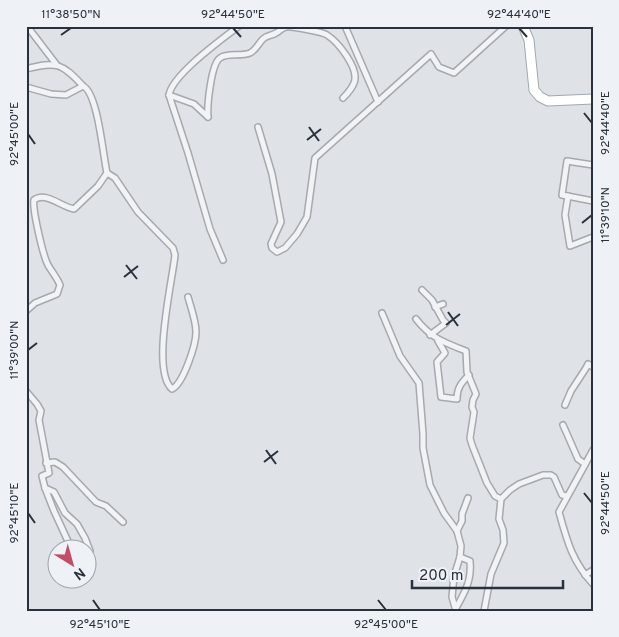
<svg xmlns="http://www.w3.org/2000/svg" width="619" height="637" viewBox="0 0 619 637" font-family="Overpass,sans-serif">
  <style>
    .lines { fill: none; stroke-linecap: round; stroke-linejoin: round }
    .minor-casing { stroke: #a5a9b0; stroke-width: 8 }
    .primary-casing { stroke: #9fa8b1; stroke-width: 11 }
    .minor { stroke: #f1f3f5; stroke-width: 5 }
    .primary { stroke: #fff; stroke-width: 9 }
    .ticks { fill: none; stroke: #29313c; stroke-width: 2 }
    .neatline { fill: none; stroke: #29313c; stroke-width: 2 }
    .ticks-label { font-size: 12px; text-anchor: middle; fill: #29313c }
  </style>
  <rect width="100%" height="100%" fill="#dfe2e7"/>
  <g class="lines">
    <!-- minor casing -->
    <g class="minor-casing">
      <g id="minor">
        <path d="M27 26 56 64"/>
        <path d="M345 26 378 102"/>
        <path d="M26 69C56 61 62 63 83 86"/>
        <path d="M26 87 51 94 66 95 83 86C98 93 103 156 107 173L98 186 74 209C61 207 46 191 34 200 32 208 43 256 48 265 52 272 57 278 60 285L57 294 35 303 26 311"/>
        <path d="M169 95 194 104 208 117"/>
        <path d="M208 117C207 106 211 64 220 58 228 52 240 57 250 53 256 50 258 44 263 39 267 35 271 36 276 33 280 31 281 28 286 27 291 26 323 32 327 35 338 42 360 69 354 83 352 88 347 94 343 98"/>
        <path d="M258 127 272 174 281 222 271 244 272 248 277 252 285 248 297 234 307 217 315 158 431 54 439 67 454 73 506 26"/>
        <path d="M593 165 567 161 562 195 593 201"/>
        <path d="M107 173 115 178 138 212 173 248 175 255C172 283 151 371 172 389 183 384 196 345 196 332 196 321 191 308 188 297"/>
        <path d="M568 196 565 215 570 246 593 237"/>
        <path d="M223 260 210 229 188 153 169 95C172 75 222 39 239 26"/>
        <path d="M422 290 432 300 443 320 446 323 430 335"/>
        <path d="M435 307 443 304"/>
        <path d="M382 313 400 356 419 383 423 434V448L430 485 444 513 457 531 461 546 460 557 454 576 452 597 456 611"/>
        <path d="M416 319C431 338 443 342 466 351L467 372 476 394 473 400 472 407 474 412 470 438 472 445 487 483 495 496 501 499"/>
        <path d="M438 341 445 353 437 362 441 397 457 399C457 388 461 383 469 375"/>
        <path d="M26 391 37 404 41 411 39 420 49 473 42 476 45 488 54 511 72 550"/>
        <path d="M565 405 571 391 586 368 588 364 593 367"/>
        <path d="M563 425 578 459 585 464"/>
        <path d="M593 450 559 512C567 541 572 561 593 584"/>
        <path d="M46 463 55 462 63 467 96 502 106 506 123 522"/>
        <path d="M45 488 54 492 65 513 77 524 85 538 90 551 88 553"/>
        <path d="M457 531 462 521V514L468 498"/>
        <path d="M585 575 593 570"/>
        <path d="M456 608C465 592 472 580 470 561L460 557"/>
        <path d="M484 611 491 574 504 543 503 530 499 519 501 499 510 490 519 484 543 475H551L554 477 562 495 567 496"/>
      </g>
    </g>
    <!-- primary casing -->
    <g class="primary-casing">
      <path id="primary" d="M523 26 529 40 534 90 540 97 548 101 593 99"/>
    </g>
    <!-- minor -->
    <use href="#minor" class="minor"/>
    <!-- primary -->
    <use href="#primary" class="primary"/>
  </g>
  <!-- ticks -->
  <path class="ticks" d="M233 28 241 37M519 28 527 37M61 35 71 28M584 113 592 123M309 127 319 141M28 134 35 144M307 140 321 129M582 223 592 215M126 265 137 279M124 277 138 266M448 312 458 326M446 325 460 314M28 350 37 343M266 450 276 464M264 462 278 451M584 493 592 503M28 513 35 523M93 600 100 610M378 600 386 610"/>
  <!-- border -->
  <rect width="619" height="637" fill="none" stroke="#eef1f5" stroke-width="55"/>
  <!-- north arrow -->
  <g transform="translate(72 564) rotate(143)"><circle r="24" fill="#eef1f5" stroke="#9fa4ab"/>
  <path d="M0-4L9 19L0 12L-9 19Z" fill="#c34c67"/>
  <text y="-8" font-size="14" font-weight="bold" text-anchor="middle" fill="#29313c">N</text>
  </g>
  <!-- scale -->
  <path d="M412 580v8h151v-8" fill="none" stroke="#29313c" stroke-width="2.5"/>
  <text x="419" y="580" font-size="15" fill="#29313c" stroke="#eef1f5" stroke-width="4" paint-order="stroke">200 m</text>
  <rect x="28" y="28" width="564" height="582" class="neatline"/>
  <g class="ticks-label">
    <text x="71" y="18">11°38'50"N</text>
    <text x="233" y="18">92°44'50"E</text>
    <text x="519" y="18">92°44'40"E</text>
    <text transform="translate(605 123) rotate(-90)" y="4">92°44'40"E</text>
    <text transform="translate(14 134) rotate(-90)" y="4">92°45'00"E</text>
    <text transform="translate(605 215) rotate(-90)" y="4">11°39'10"N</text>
    <text transform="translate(14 350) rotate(-90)" y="4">11°39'00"N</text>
    <text transform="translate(605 503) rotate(-90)" y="4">92°44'50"E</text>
    <text transform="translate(14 513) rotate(-90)" y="4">92°45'10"E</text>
    <text x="100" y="628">92°45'10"E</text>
    <text x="386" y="628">92°45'00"E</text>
  </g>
</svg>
